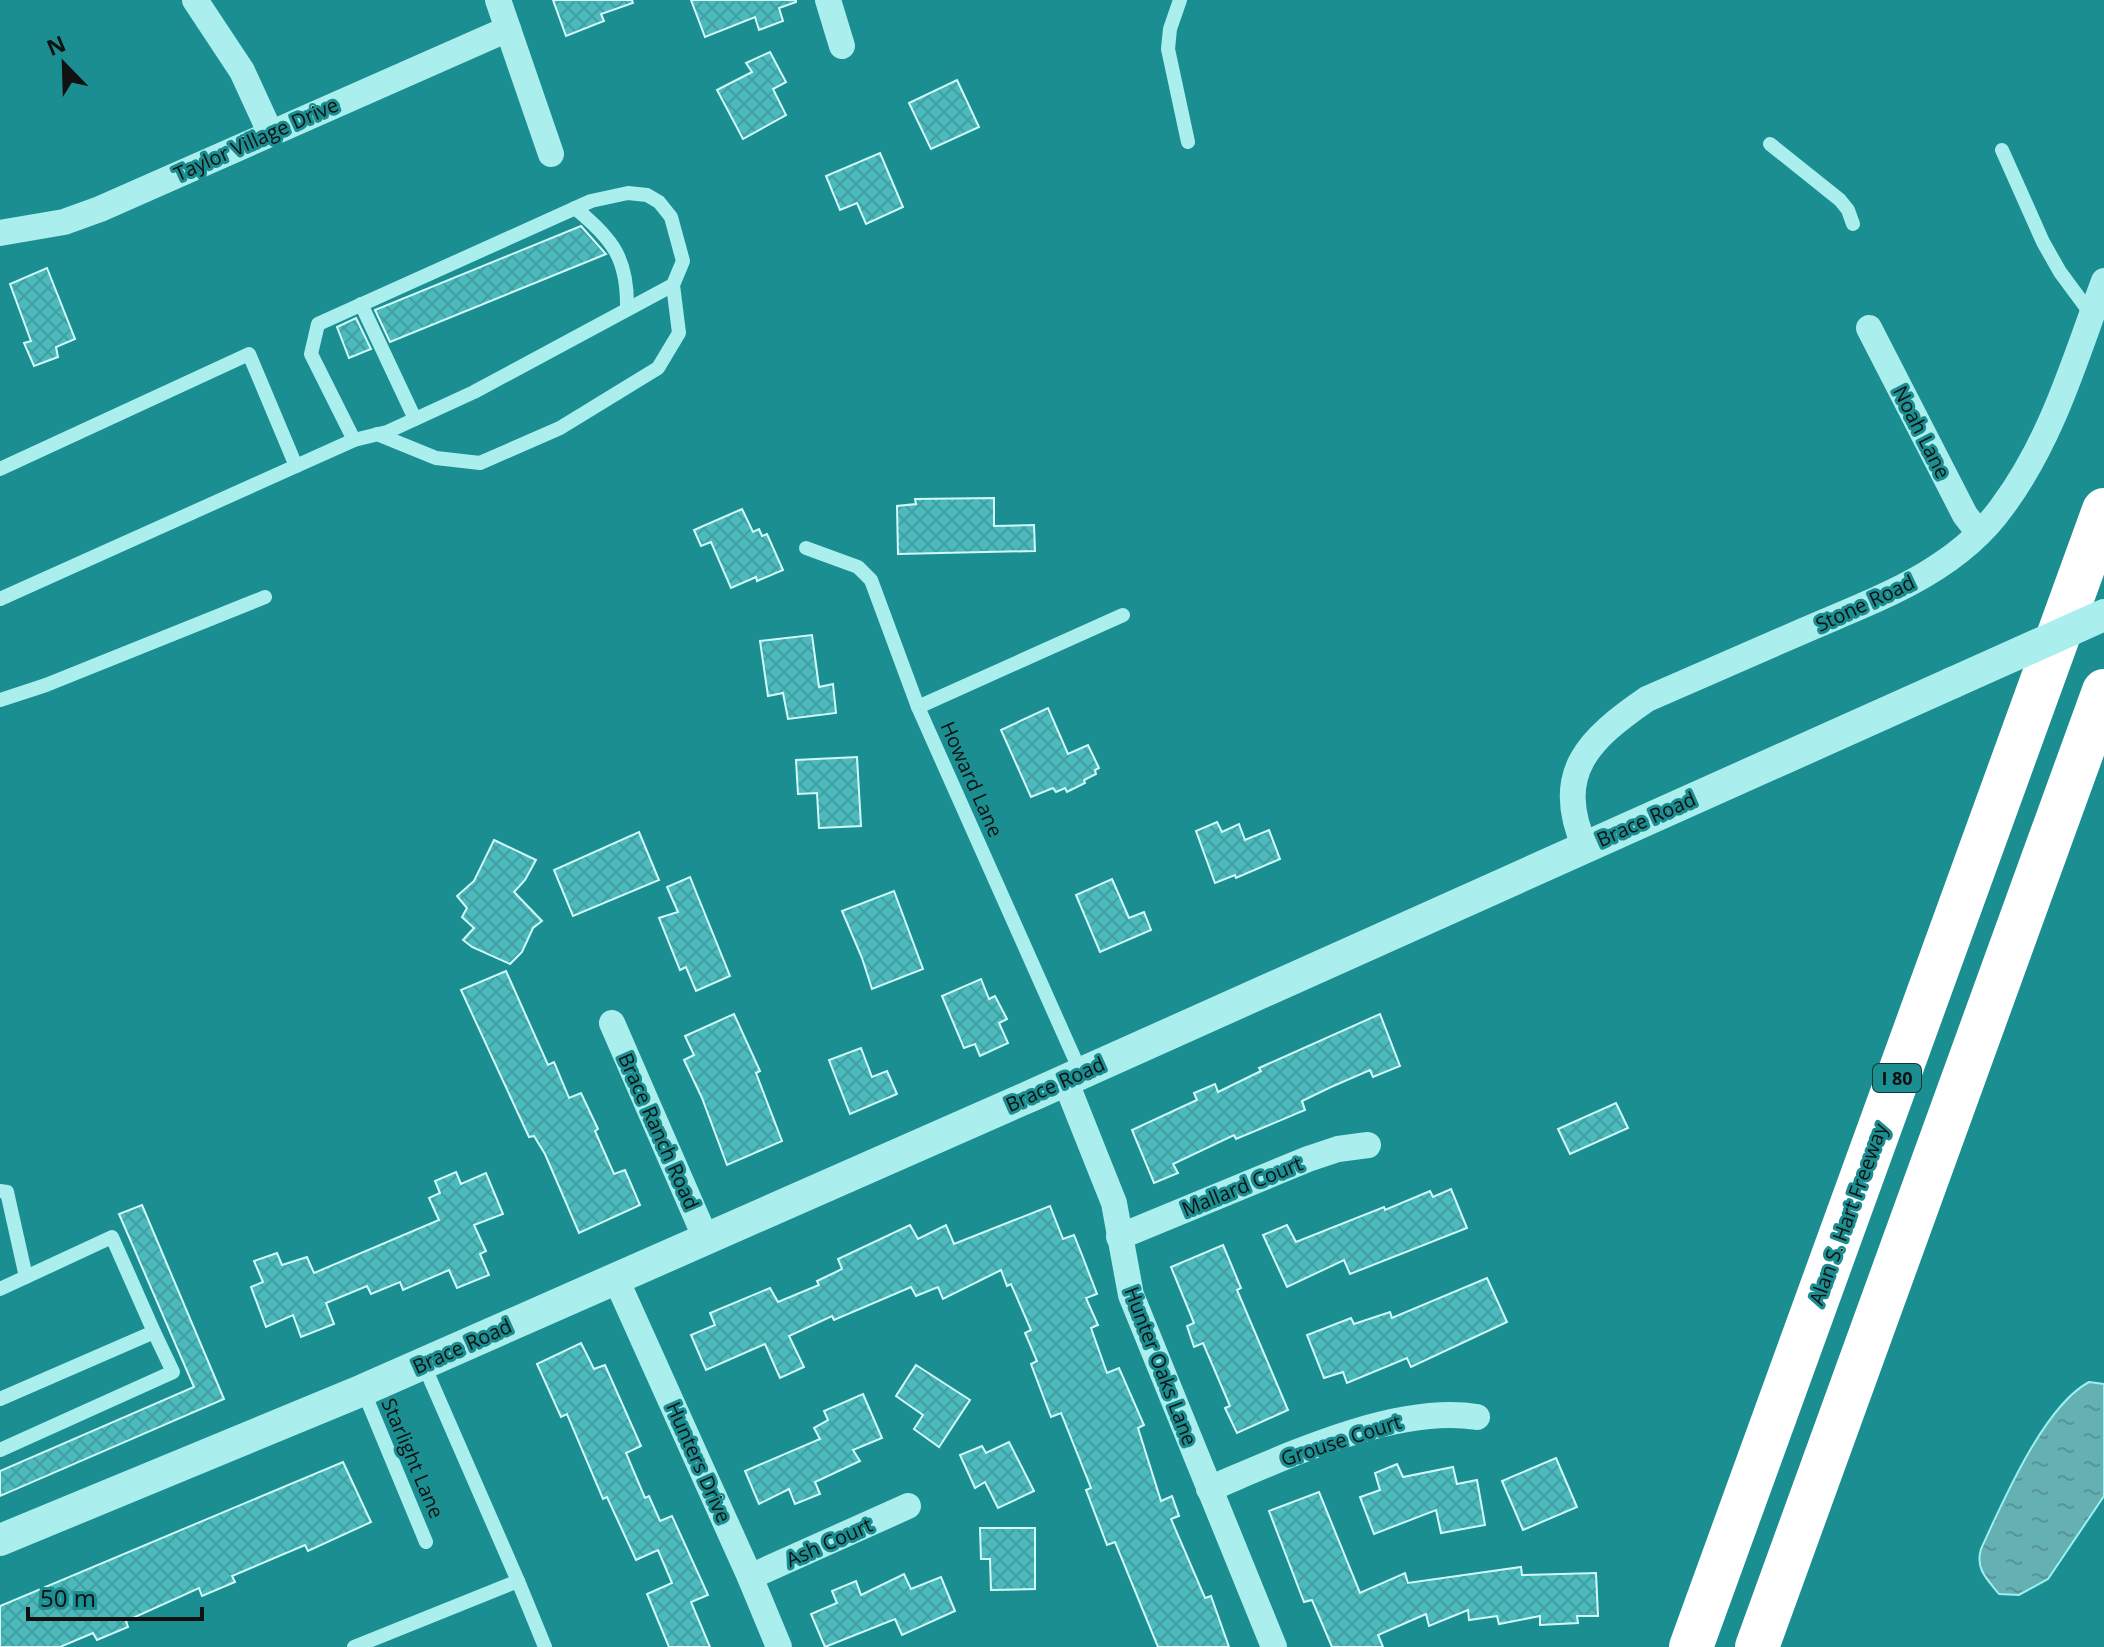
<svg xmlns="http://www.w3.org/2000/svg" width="2104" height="1647" viewBox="0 0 2104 1647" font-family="'Open Sans',sans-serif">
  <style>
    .water { fill: url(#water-ripples); stroke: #9ef0f0; stroke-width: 2 }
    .building { fill: url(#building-cross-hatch); stroke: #d1fafa; stroke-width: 2 }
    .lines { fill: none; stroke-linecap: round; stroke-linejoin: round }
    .service { stroke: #abeeee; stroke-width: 14 }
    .minor { stroke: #abeeee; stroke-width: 26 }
    .tertiary { stroke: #abeeee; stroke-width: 32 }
    .motorway { stroke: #fff; stroke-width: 44 }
    .tertiary-bridge { stroke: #abeeee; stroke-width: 32 }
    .labels { text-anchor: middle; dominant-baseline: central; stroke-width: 6; stroke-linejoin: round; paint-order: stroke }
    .shield { fill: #1b8e91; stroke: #143637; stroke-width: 2 }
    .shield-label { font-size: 18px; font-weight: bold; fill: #111 }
    .street-label { font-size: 20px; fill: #111; stroke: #1b8e91 }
  </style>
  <defs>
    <pattern id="water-ripples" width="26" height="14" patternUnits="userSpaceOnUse" patternTransform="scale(2)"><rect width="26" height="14" fill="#64b0b2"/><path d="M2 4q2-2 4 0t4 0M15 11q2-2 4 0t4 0" fill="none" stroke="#569698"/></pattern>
    <pattern id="building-cross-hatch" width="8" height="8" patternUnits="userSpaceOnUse" patternTransform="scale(2)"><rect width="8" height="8" fill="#4cbabc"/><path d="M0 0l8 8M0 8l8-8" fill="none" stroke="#419fa1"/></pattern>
  </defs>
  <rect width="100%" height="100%" fill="#1b8e91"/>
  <!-- water -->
  <path class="water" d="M2089 1382 2104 1384V1496L2048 1579 2019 1595 1999 1594C1987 1579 1975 1569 1981 1549 2003 1501 2044 1406 2089 1382Z"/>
  <!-- building -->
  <g class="building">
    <path d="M553 0H632L633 3 601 14 604 21 566 36Z"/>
    <path d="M691 0H796V2L779 8 783 21 759 30 755 17 705 37Z"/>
    <path d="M770 52 786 82 773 89 786 115 743 139 717 90 752 72 746 63Z"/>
    <path d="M957 80 979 127 931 149 909 103Z"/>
    <path d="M880 153 903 207 866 224 857 203 840 210 826 176Z"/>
    <path d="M581 226 606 254 390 342 375 310Z"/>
    <path d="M47 268 75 339 56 347 58 357 34 366 24 343 31 341 10 284Z"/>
    <path d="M356 318 371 349 349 358 337 327Z"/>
    <path d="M994 498V526L1034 525 1035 551 898 554 897 506 916 504 915 499Z"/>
    <path d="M742 509 753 532 759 529 762 536 767 534 783 570 757 581 756 577 731 588 711 542 701 546 694 530Z"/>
    <path d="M812 635 819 687 833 684 836 713 788 719 783 693 768 696 760 641Z"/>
    <path d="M1048 708 1068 754 1088 745 1099 768 1095 770 1096 774 1084 780 1085 783 1067 792 1065 788 1056 792 1053 788 1031 797 1001 730Z"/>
    <path d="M857 757 861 826 819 828 817 793 798 794 796 760Z"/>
    <path d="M1217 822 1222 832 1239 824 1245 840 1269 830 1280 859 1236 878 1235 875 1215 883 1196 831Z"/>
    <path d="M639 832 659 880 573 916 554 870Z"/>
    <path d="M494 840 536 860 525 880 514 892 542 921 533 928 522 952 510 964 472 947 463 940 474 928 462 917 467 908 457 896 474 881Z"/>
    <path d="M690 877 730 976 696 991 686 967 680 970 659 918 678 912 667 887Z"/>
    <path d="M1112 879 1129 918 1144 912 1151 930 1100 952 1076 895Z"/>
    <path d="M894 891 923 969 872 989 862 958 842 911Z"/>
    <path d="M506 971 548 1065 554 1062 569 1098 581 1093 598 1129 595 1131 614 1174 625 1170 640 1205 579 1233 545 1154 534 1136 529 1137 461 990Z"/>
    <path d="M981 979 989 999 995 996 1007 1019 999 1023 1008 1043 980 1056 975 1044 964 1048 942 996Z"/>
    <path d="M734 1014 760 1071 756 1073 782 1141 727 1165 702 1098 684 1060 694 1055 685 1036Z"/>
    <path d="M1380 1014 1400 1066 1373 1077 1370 1070 1331 1087 1302 1101 1305 1110 1236 1139 1234 1135 1173 1164 1178 1173 1154 1183 1132 1130 1197 1100 1194 1093 1215 1084 1218 1092 1261 1071 1259 1068Z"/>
    <path d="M861 1048 872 1077 887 1071 897 1094 850 1114 829 1060Z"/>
    <path d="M1616 1103 1628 1128 1570 1154 1558 1129Z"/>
    <path d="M456 1172 461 1184 486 1173 503 1214 474 1225 486 1251 480 1254 489 1275 457 1288 449 1270 403 1290 400 1282 371 1294 367 1286 326 1303 334 1324 301 1337 293 1315 266 1327 251 1287 263 1282 254 1261 277 1253 282 1265 307 1257 314 1273 439 1220 429 1198 440 1193 435 1181Z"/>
    <path d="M1451 1189 1467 1228 1350 1274 1344 1260 1287 1287 1263 1235 1287 1225 1296 1242 1384 1207 1385 1210 1430 1191 1433 1197Z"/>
    <path d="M142 1205 224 1399 0 1496V1471L194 1387 119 1214Z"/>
    <path d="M1050 1206 1063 1239 1074 1235 1082 1255 1097 1294 1086 1298 1098 1325 1091 1328 1107 1373 1119 1368 1144 1425 1138 1428 1161 1501 1172 1496 1179 1516 1171 1519 1205 1598 1211 1596 1229 1647H1158L1115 1542 1107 1545 1086 1490 1091 1488 1061 1413 1051 1417 1031 1364 1037 1361 1025 1333 1031 1330 1011 1284 1007 1286 1001 1270 943 1299 938 1287 916 1296 911 1287 834 1320 832 1316 789 1336 804 1367 780 1378 765 1344 706 1370 691 1335 715 1325 710 1313 770 1288 778 1302 819 1285 817 1281 842 1269 838 1259 910 1225 918 1239 946 1225 954 1244Z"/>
    <path d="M1223 1245 1241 1288 1237 1290 1288 1410 1237 1433 1225 1408 1230 1406 1203 1343 1194 1347 1187 1326 1194 1323 1171 1267Z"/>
    <path d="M1487 1278 1507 1322 1411 1367 1407 1358 1347 1383 1343 1372 1324 1378 1307 1335 1351 1318 1354 1324 1390 1312 1392 1318Z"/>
    <path d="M581 1343 594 1369 605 1365 641 1446 626 1453 645 1498 649 1496 660 1521 672 1516 708 1595 691 1602 710 1647H669L647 1594 672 1583 658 1550 636 1560 607 1497 603 1499 567 1414 561 1417 537 1364Z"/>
    <path d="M916 1365 970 1400 939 1447 914 1429 923 1415 896 1396Z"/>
    <path d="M863 1394 882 1438 853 1450 860 1461 815 1482 820 1494 795 1504 789 1489 759 1504 745 1471 820 1439 814 1428 828 1420 824 1411Z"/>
    <path d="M1009 1442 1034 1491 998 1508 985 1482 975 1488 960 1455 982 1446 986 1453Z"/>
    <path d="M1556 1458 1577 1507 1523 1530 1502 1481Z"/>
    <path d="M343 1462 371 1522 308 1551 305 1545 232 1576 235 1582 202 1596 199 1588 126 1621 128 1627 97 1640 93 1633 60 1647H0V1606Z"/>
    <path d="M1397 1464 1403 1477 1453 1467 1457 1484 1477 1480 1485 1525 1441 1533 1436 1510 1374 1534 1360 1497 1380 1490 1375 1473Z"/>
    <path d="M1319 1492 1360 1593 1405 1573 1408 1583 1521 1567 1522 1575 1596 1573 1598 1616H1577L1578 1623 1540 1625V1616L1499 1624 1497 1616 1469 1620 1468 1610 1429 1626 1426 1614 1378 1635 1383 1647H1332L1312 1600 1304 1602 1269 1511Z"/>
    <path d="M980 1528H1035V1589L991 1590 990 1559H981Z"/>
    <path d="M904 1574 911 1589 941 1577 955 1611 902 1635 895 1619 825 1647 811 1614 837 1603 832 1591 856 1581 861 1595Z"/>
  </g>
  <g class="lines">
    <!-- service -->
    <g class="service">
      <path d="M1180 0 1170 29 1168 49 1188 142"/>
      <path d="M1770 144 1840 200 1848 210 1853 224"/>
      <path d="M2002 150 2043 242 2060 272 2091 314"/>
      <path d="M575 208C613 239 628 259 627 309"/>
      <path d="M361 304 415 419"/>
      <path d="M377 434 436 458 480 463 560 428 658 368 679 333 673 285 683 261 671 217 659 202 647 195 628 193 591 201 318 324 311 354 354 440 387 432 474 392 673 285"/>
      <path d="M0 469 249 354 296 466"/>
      <path d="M806 548 858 567 871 580 918 707"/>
      <path d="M0 599 354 440"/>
      <path d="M0 700 46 685 265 597"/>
      <path d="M1081 1073 918 707 1123 615"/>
      <path d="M0 1191 7 1192 26 1277"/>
      <path d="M0 1289 112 1237 154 1332 0 1399"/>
      <path d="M363 1390 426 1542"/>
      <path d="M0 1450 173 1372 154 1332"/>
      <path d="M518 1581 545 1647"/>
      <path d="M354 1647 518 1581 423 1363"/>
    </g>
    <!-- minor -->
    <g class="minor">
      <path d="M195 0 242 71 270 132"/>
      <path d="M498 0 551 154"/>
      <path d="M828 0 842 46"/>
      <path d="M0 233 64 222 100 209 508 29"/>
      <path d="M1869 328 1965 515 1979 533"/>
      <path d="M1585 847C1552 773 1589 739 1647 699 1699 676 1751 654 1803 631 1874 600 1955 573 2002 507 2052 440 2075 359 2104 281"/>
      <path d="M612 1023 706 1239"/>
      <path d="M1065 1080 1114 1203 1131 1295 1274 1647"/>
      <path d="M1119 1237 1308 1159 1338 1149 1368 1145"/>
      <path d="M616 1279 750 1577 779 1647"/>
      <path d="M1209 1489C1285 1457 1395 1404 1477 1417"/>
      <path d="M750 1577 908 1506"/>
    </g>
    <!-- tertiary -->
    <path class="tertiary" d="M0 1540 363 1390 1035 1094 1952 683"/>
    <!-- motorway -->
    <g class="motorway">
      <path d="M1691 1647 2104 510"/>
      <path d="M1757 1647 2104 691"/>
    </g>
    <!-- tertiary-bridge -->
    <path class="tertiary-bridge" d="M1952 683 2104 615"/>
  </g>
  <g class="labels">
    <!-- shield labels -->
    <rect class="shield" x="1873" y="1064" width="48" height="28" rx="6"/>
    <g class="shield-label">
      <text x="1897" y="1078">I 80</text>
    </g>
    <!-- street labels -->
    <g class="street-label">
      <text transform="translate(256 139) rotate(-24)">Taylor Village Drive</text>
      <text transform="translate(1922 432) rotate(63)">Noah Lane</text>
      <text transform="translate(1865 603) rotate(-25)">Stone Road</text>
      <text transform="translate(972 779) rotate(66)">Howard Lane</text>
      <text transform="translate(1646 819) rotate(-24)">Brace Road</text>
      <text transform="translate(1055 1084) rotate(-24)">Brace Road</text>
      <text transform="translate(659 1131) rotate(66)">Brace Ranch Road</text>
      <text transform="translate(1242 1186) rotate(-22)">Mallard Court</text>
      <text transform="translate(1848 1214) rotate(-70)">Alan S. Hart Freeway</text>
      <text transform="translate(462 1346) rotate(-24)">Brace Road</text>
      <text transform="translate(1161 1366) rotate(69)">Hunter Oaks Lane</text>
      <text transform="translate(1341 1440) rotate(-18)">Grouse Court</text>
      <text transform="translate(413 1458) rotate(67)">Starlight Lane</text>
      <text transform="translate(699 1462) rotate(66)">Hunters Drive</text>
      <text transform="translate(829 1542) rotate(-24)">Ash Court</text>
    </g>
  </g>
  <!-- north arrow -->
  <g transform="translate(64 64) rotate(337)" stroke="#1b8e91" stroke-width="6" paint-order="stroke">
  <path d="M0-6L14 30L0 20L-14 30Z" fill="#111111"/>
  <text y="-12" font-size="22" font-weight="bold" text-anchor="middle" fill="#111111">N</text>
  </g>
  <!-- scale -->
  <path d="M28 1607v12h174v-12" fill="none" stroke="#111111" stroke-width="4"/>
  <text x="40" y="1607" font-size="24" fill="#111111" stroke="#1b8e91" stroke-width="6" paint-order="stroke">50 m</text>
</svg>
